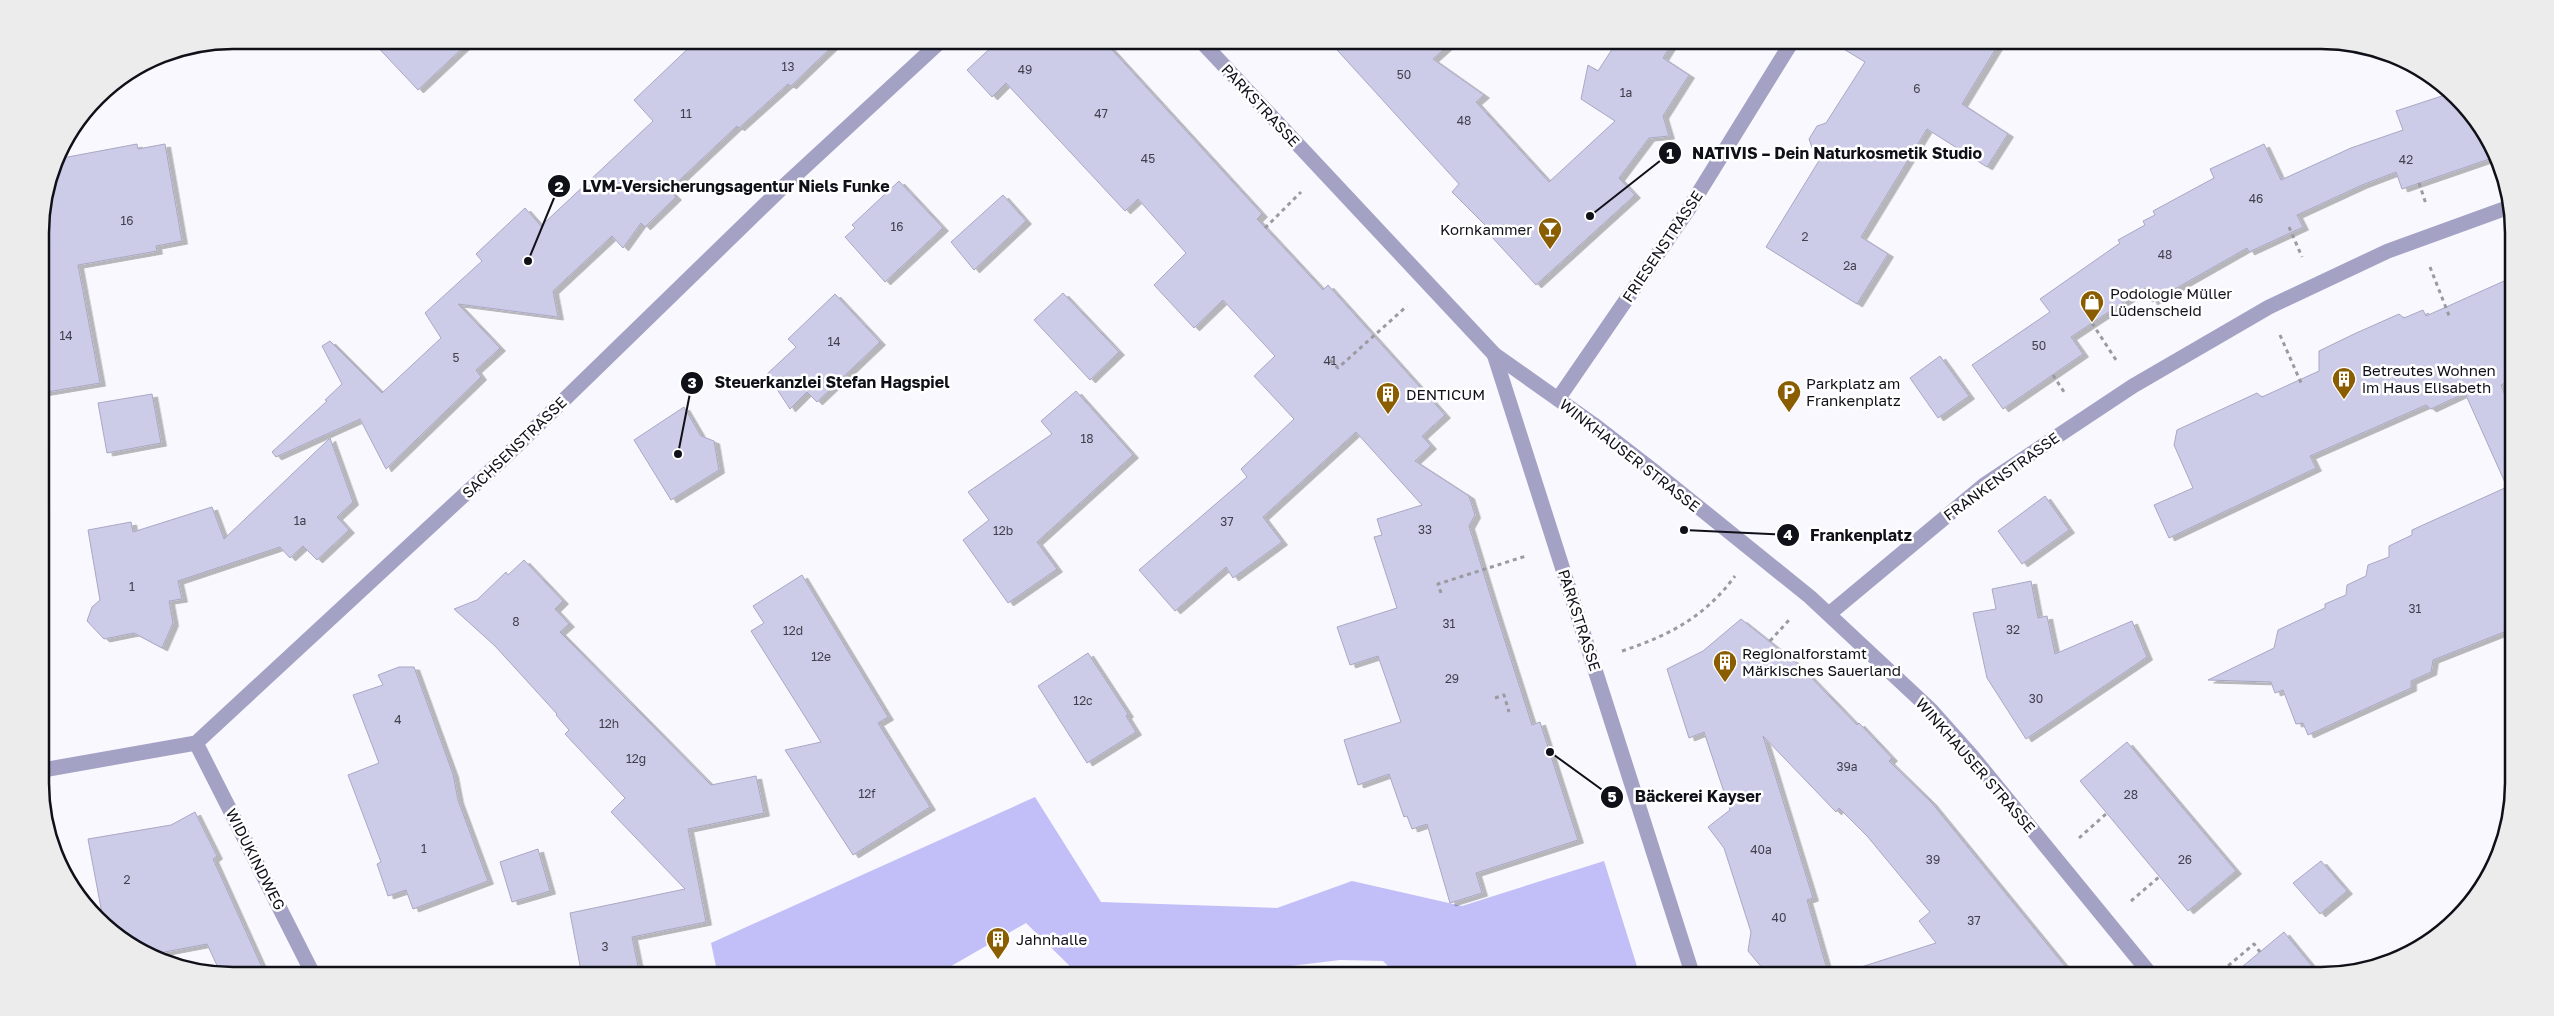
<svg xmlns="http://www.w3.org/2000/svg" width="2554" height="1016" viewBox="0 0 2554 1016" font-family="'Golos Text',sans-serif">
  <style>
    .green { fill: #c2bef7 }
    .building { fill: #cdcce8; stroke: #a9a7c3; filter: url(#shadow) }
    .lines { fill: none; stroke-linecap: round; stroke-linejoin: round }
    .path { stroke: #9a9aa1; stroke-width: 3; stroke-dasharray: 4 4; stroke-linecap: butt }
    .minor { stroke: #a4a2c4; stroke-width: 15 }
    .tertiary { stroke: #a4a2c4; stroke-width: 15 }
    .labels { text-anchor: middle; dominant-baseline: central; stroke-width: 5; stroke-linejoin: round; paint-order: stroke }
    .number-label { font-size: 12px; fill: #3f3f4d }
    .street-label { font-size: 15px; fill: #101019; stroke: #fff }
    .poi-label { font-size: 15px; fill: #101019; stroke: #fff; text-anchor: start }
    .rim { fill: none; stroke: #101019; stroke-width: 2.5 }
    .leader { fill: none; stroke: #101019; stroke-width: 2 }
    .callout-dot { fill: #101019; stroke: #fff; stroke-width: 2 }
    .mark-label { font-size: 15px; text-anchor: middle; font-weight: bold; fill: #fff }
    .callout-label { font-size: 16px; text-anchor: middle; font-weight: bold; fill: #101019; stroke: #fff; stroke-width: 5; stroke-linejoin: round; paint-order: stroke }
  </style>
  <defs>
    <filter id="shadow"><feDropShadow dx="5.5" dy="3" stdDeviation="0" flood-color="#0004"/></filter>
  </defs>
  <rect width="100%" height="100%" fill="#f8f8fe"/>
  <!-- green -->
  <path class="green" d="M1035 797 1101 902 1277 908 1352 881 1462 906 1604 861 1640 976H1398L1383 961 1340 960 1209 976H1080L1026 923 934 976H718L711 943Z"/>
  <!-- building -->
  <g class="building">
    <path d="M371 40H471L418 90Z"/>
    <path d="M697 40H839L791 86 788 84 739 128 737 126 669 190 676 197 645 227 641 223 623 248 612 236 553 291 558 317 458 304 500 348 476 370 481 377 386 469 360 419 276 457 272 452 327 401 325 400 342 384 322 346 330 341 382 393 441 338 425 313 482 261 476 254 525 208 541 226 653 121 634 100Z"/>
    <path d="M999 40H1103L1262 214 1257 219 1323 290 1328 285 1445 415 1422 436 1431 446 1415 461 1469 496 1475 515 1469 526 1495 610 1532 725 1540 722 1578 840 1476 873 1482 893 1450 903 1427 824 1412 829 1407 816 1404 817 1389 774 1358 785 1344 740 1401 722 1378 656 1350 665 1337 627 1397 608 1374 537 1382 535 1377 519 1422 505 1356 432 1263 517 1282 542 1233 578 1226 567 1175 611 1139 570 1247 477 1241 469 1294 419 1254 376 1275 356 1223 300 1194 328 1154 285 1186 253 1138 199 1125 211 1006 83 992 97 967 70Z"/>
    <path d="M1328 40H1454L1433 59 1484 95 1476 102 1549 182 1615 121 1581 99 1588 65 1598 71 1618 40H1674L1663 58 1689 75 1663 116 1669 136 1649 138 1619 178 1635 195 1536 285 1490 235 1493 233 1452 192 1459 184Z"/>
    <path d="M1829 40H2001L1962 104 2008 134 1987 167 1927 129 1861 237 1888 254 1857 304 1766 247 1820 159 1815 156 1809 139 1817 126 1826 123 1865 62Z"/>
    <path d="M2451 93 2467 106 2498 156 2402 189 2396 172 2362 185 2297 215 2303 227 2249 252 2247 248 2152 302 2145 288 2071 337 2083 354 2003 409 1972 365 2050 312 2040 299 2120 243 2118 240 2145 225 2143 221 2155 215 2153 211 2214 178 2210 169 2264 144 2281 180 2351 148 2403 130 2396 111Z"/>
    <path d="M137 144 138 149 165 144 182 241 156 246 157 251 78 265 100 383 41 393 40 220 57 159Z"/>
    <path d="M899 181 943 228 885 282 845 237 855 228 852 225Z"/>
    <path d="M1003 195 1026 221 974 270 951 242Z"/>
    <path d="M2513 277V379L2501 385 2513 416 2514 628 2433 660 2431 672 2411 681V688L2308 735 2303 723 2296 724 2283 690 2275 693 2271 682 2208 680 2274 648 2278 630 2325 608V604L2346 595 2347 585 2366 576 2368 565 2389 557V546L2412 535V530L2507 487 2465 393 2431 409 2426 405 2310 456 2316 468 2169 538 2154 505 2193 488 2174 445 2177 430 2257 393 2262 397 2319 371V351L2354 334 2399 314 2404 318 2423 310 2426 316Z"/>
    <path d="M1063 293 1119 352 1090 380 1034 320Z"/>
    <path d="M835 294 880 342 817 402 807 392 790 409 767 374 796 347 788 339Z"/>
    <path d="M1940 356 1969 396 1938 418 1910 378Z"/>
    <path d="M1076 391 1133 455 1037 542 1057 569 1008 603 963 540 989 520 968 492 1052 434 1041 421Z"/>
    <path d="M152 394 161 443 107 453 98 403Z"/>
    <path d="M684 407 701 436 714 441 719 470 671 500 634 440Z"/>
    <path d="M330 438 353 502 337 517 349 530 317 560 303 546 290 558 280 547 178 581 182 599 169 601 173 623 162 648 134 633 104 639 87 621 92 607 100 600 88 530 131 522 133 532 212 507 224 539Z"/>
    <path d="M2045 496 2069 530 2022 564 1998 531Z"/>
    <path d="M524 560 563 601 555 609 569 624 560 632 711 785 756 776 764 813 688 829 706 922 632 937 640 976H582L570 913 685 889 611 812 625 798 565 734 569 730 556 715 557 714 495 646 454 609 477 600 506 572 508 575Z"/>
    <path d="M802 575 888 717 878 723 930 807 853 855 785 750 821 742 751 631 764 623 753 606Z"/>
    <path d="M2031 581 2038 618 2047 616 2055 654 2132 621 2147 657 2026 739 1987 678 1973 613 1996 609 1992 589Z"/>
    <path d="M1741 619 1799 665 1857 725 1859 723 1892 758 1889 761 1931 802 2073 976H1859L1858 968 1936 943 1919 921 1930 912 1867 836 1839 808 1836 812 1763 736 1813 898 1807 900 1829 976H1769L1748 951 1751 932 1724 848 1708 827 1730 810 1704 732 1689 738 1667 669 1703 651Z"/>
    <path d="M1088 653 1128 714 1126 716 1136 732 1087 763 1038 686Z"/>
    <path d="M399 667H414L453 774 458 800 488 881 413 909 406 890 388 896 377 864 381 862 348 775 379 763 353 695 383 685 378 675Z"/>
    <path d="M2127 742 2236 871 2188 911 2080 781Z"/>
    <path d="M195 812 217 856 213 859 266 976 221 974 207 944 149 955 125 943 104 924 88 839 171 825Z"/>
    <path d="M538 849 550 891 512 902 500 862Z"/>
    <path d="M2321 861 2347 891 2320 914 2293 883Z"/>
    <path d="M2284 932 2320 976H2231Z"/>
  </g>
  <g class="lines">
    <!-- path -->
    <g class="path">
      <path d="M2493 158 2499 178"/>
      <path d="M2419 183 2426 204"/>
      <path d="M2289 227 2302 257"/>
      <path d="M1265 228 1301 192"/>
      <path d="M2430 267 2450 318"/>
      <path d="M2092 323 2116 360"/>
      <path d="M2280 335 2302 385"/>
      <path d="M1330 360 1338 368 1407 306"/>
      <path d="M2053 375 2066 395"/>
      <path d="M1441 593 1438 584 1526 556"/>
      <path d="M1770 641 1789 620"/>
      <path d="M1622 651C1668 636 1705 617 1735 576"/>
      <path d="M1495 698 1504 695 1509 712"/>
      <path d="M2079 838 2107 813"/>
      <path d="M2131 901 2159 877"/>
      <path d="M1315 976 1327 973 1350 976"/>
      <path d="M2216 976 2254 944 2260 952"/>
    </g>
    <!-- minor -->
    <g class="minor">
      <path d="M1494 354 1693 976"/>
      <path d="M1558 399 1688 210 1793 40"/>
      <path d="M1655 472 1810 597 1931 710 1972 756 2152 976"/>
      <path d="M1829 614 1984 485 2133 386 2269 307 2388 251 2512 206"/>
      <path d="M196 743 314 976"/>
      <path d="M43 770 196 743 503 459 785 185 942 40"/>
    </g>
    <!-- tertiary -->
    <path class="tertiary" d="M1200 40 1494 354 1593 424 1655 472"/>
  </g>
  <!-- icons -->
  <defs>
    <g id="bar-pin" transform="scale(1.25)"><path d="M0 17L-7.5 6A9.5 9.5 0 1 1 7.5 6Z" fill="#895d00" stroke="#fff"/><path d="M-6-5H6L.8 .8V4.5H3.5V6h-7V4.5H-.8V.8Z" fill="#fff"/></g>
    <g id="shop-pin" transform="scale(1.25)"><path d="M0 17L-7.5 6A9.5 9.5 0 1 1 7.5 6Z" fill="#895d00" stroke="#fff"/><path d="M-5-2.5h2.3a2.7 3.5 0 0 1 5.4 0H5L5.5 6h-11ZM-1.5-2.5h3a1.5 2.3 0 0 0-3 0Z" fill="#fff"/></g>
    <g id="building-pin" transform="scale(1.25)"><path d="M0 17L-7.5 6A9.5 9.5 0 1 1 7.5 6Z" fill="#895d00" stroke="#fff"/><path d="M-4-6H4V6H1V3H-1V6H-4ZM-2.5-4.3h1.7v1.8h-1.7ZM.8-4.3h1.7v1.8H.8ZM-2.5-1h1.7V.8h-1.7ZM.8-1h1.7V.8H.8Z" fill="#fff"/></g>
    <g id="parking-pin" transform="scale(1.25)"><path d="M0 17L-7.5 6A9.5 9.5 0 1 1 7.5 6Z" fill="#895d00" stroke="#fff"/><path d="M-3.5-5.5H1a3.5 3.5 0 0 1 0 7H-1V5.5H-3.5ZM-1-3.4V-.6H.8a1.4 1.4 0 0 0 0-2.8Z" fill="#fff"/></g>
  </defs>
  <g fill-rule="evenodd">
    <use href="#bar-pin" x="1550" y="229"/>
    <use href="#shop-pin" x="2092" y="302"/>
    <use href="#building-pin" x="2344" y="379"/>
    <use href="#parking-pin" x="1789" y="392"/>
    <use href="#building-pin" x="1388" y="394"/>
    <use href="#building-pin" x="1725" y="662"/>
    <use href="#building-pin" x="998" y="939"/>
  </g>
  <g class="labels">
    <!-- number labels -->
    <g class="number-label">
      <text x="788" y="66">13</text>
      <text x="1025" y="69">49</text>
      <text x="1404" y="74">50</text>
      <text x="1917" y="88">6</text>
      <text x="1626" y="92">1a</text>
      <text x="686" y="113">11</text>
      <text x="1101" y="113">47</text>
      <text x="1464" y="120">48</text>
      <text x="1148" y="158">45</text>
      <text x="2406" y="159">42</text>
      <text x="2256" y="198">46</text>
      <text x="127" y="220">16</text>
      <text x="897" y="226">16</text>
      <text x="1805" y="236">2</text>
      <text x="2165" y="254">48</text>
      <text x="1850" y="265">2a</text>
      <text x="66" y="335">14</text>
      <text x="834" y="341">14</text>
      <text x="2039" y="345">50</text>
      <text x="456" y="357">5</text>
      <text x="1330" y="360">41</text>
      <text x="1087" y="438">18</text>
      <text x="300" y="520">1a</text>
      <text x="1227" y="521">37</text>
      <text x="1425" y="529">33</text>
      <text x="1003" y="530">12b</text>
      <text x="132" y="586">1</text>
      <text x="2415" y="608">31</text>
      <text x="516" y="621">8</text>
      <text x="1449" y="623">31</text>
      <text x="2013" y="629">32</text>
      <text x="793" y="630">12d</text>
      <text x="821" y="656">12e</text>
      <text x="1452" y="678">29</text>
      <text x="2036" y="698">30</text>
      <text x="1083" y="700">12c</text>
      <text x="398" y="719">4</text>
      <text x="609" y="723">12h</text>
      <text x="636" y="758">12g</text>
      <text x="1847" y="766">39a</text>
      <text x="867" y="793">12f</text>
      <text x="2131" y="794">28</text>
      <text x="424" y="848">1</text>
      <text x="1761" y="849">40a</text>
      <text x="1933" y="859">39</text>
      <text x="2185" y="859">26</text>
      <text x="127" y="879">2</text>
      <text x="1779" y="917">40</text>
      <text x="1974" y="920">37</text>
      <text x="605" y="946">3</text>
    </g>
    <!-- street labels -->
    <g class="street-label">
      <text transform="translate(1261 105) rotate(47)">PARKSTRASSE</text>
      <text transform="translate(1662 246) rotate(-56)">FRIESENSTRASSE</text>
      <text transform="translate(514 447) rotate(-44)">SACHSENSTRASSE</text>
      <text transform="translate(1630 455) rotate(38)">WINKHAUSER STRASSE</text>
      <text transform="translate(2001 476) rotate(-36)">FRANKENSTRASSE</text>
      <text transform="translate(1580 620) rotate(72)">PARKSTRASSE</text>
      <text transform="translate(1976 765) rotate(49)">WINKHAUSER STRASSE</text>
      <text transform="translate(256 859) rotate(63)">WIDUKINDWEG</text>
    </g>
    <!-- poi labels -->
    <g class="poi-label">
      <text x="1532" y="229" text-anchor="end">Kornkammer</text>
      <text x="2110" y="293">Podologie Müller<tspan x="2110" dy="17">Lüdenscheid</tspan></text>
      <text x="2362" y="370">Betreutes Wohnen<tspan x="2362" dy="17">im Haus Elisabeth</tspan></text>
      <text x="1806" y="383">Parkplatz am<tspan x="1806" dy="17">Frankenplatz</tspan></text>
      <text x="1406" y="394">DENTICUM</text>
      <text x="1742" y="653">Regionalforstamt<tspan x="1742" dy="17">Märkisches Sauerland</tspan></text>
      <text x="1016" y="939">Jahnhalle</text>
    </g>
  </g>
  <!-- crop -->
  <path d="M0 0H2554V1016H0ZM233 49H2321A184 184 0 0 1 2505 233V783A184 184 0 0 1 2321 967H233A184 184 0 0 1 49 783V233A184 184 0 0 1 233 49Z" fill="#ececed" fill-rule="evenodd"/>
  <path class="rim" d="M233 49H2321A184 184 0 0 1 2505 233V783A184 184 0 0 1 2321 967H233A184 184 0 0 1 49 783V233A184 184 0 0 1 233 49Z"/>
  <!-- callouts -->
  <path class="leader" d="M1590 216L1670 153M528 261L559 186M678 454L692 383M1684 530L1788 535M1550 752L1612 797"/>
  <g class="callout-dot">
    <circle cx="1590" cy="216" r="5"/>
    <circle cx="528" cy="261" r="5"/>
    <circle cx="678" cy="454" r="5"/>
    <circle cx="1684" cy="530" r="5"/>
    <circle cx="1550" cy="752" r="5"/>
    <circle cx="1670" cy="153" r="12"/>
    <circle cx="559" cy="186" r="12"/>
    <circle cx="692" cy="383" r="12"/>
    <circle cx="1788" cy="535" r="12"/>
    <circle cx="1612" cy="797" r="12"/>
  </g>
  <g class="mark-label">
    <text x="1670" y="159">1</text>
    <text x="559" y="192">2</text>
    <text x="692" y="388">3</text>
    <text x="1788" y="540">4</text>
    <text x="1612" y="802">5</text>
  </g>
  <g class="callout-label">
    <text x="1837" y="159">NATIVIS – Dein Naturkosmetik Studio</text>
    <text x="736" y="192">LVM-Versicherungsagentur Niels Funke</text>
    <text x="832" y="388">Steuerkanzlei Stefan Hagspiel</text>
    <text x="1861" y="541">Frankenplatz</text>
    <text x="1698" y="802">Bäckerei Kayser</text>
  </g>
</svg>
